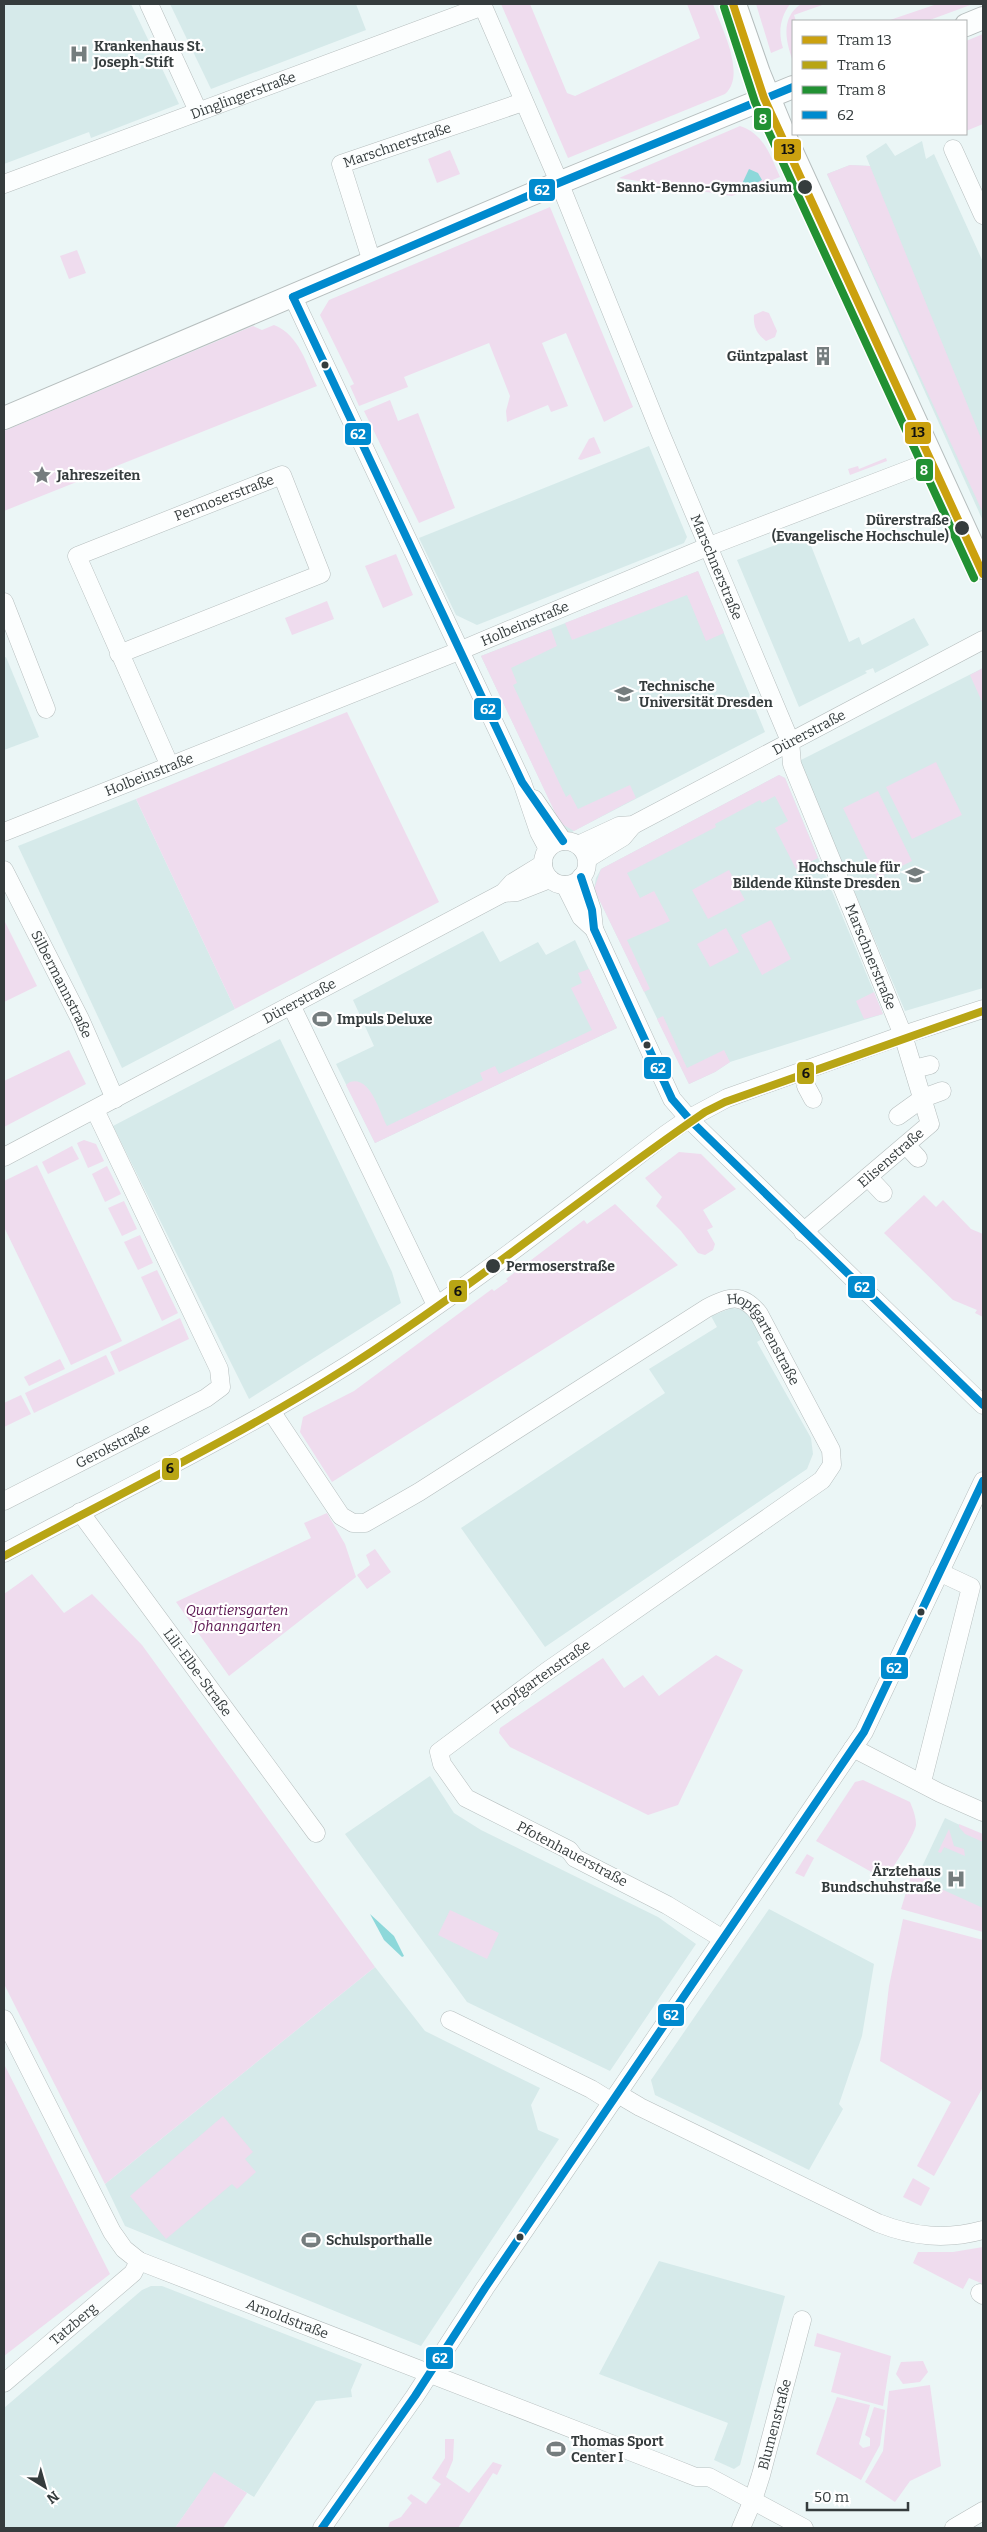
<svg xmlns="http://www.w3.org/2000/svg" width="987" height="2532" viewBox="0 0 987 2532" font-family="Bitter,serif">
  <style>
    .built { fill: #d6eaea }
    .green { fill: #efdcee }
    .water { fill: #8dd8da }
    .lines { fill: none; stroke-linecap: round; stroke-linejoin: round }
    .minor-casing { stroke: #b6bebe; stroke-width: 19 }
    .major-casing { stroke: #b6bebe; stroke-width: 24 }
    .minor { stroke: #fcfefe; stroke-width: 18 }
    .major { stroke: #fcfefe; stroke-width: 22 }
    .bus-1-casing { stroke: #fff; stroke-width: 11 }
    .bus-1 { stroke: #008ace; stroke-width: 8 }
    .tram-1-casing { stroke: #fff; stroke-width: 11 }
    .tram-2-casing { stroke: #fff; stroke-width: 11 }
    .tram-3-casing { stroke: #fff; stroke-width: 11 }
    .tram-1 { stroke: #cba10f; stroke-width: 8 }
    .tram-2 { stroke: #b8a515; stroke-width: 8 }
    .tram-3 { stroke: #229133; stroke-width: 8 }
    .stop-dot { fill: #353c3d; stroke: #fff; stroke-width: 2 }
    .labels { text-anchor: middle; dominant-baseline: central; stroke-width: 4.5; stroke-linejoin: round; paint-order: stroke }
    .poi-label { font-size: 14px; font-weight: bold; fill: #353c3d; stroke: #fff; text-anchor: start }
    .street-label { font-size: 14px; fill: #353c3d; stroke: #fff }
    .stop-label { font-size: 14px; font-weight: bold; fill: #353c3d; stroke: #fff; text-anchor: end }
    .park-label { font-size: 14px; font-style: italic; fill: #5b1450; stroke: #fff }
    .line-badge { stroke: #fff; stroke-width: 2 }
    .badge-label { font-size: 14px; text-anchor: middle; font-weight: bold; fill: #fff }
    .pale-badge-label { font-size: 14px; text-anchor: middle; font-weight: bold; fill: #111 }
  </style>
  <rect width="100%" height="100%" fill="#ebf6f6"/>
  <!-- built -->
  <g class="built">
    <path d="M4 4H131L179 104 91 138 89 132 4 164Z"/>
    <path d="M170 4H356L366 30 211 89Z"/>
    <path d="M922 141 926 159 934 154 983 262V521L827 174 850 165 870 166 866 156 886 143 895 156Z"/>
    <path d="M649 446 687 537 684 543 477 625 456 615 419 538Z"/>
    <path d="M806 533 849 642 859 637 862 645 914 618 929 645 875 673 873 668 868 670 865 671 867 673 799 707 737 560Z"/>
    <path d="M698 571 765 732 566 835 481 656Z"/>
    <path d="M6 657 39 737 4 750V658Z"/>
    <path d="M983 668V988L905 1011 799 761Z"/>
    <path d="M779 775 785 778 883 1014 730 1062 715 1072 689 1084 594 889 596 878 601 869Z"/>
    <path d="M136 799 235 1009 122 1068 18 846Z"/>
    <path d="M483 931 500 962 538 942 546 955 575 940 617 1028 375 1143 336 1064 374 1046 353 1000Z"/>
    <path d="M280 1039 392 1272 401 1303 249 1399 113 1126Z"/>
    <path d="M732 1308 744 1310 757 1323 765 1337 757 1342 811 1438 813 1454 807 1469 545 1647 461 1528 665 1393 649 1369 717 1327 711 1316Z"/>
    <path d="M430 1776 454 1813 481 1830 658 1917 696 1944 610 2071 467 2002 345 1834Z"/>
    <path d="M945 1818 983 1836V1917L912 1888Z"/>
    <path d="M769 1909 874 1964 862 2036 839 2104 843 2109 809 2170 655 2095 651 2080Z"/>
    <path d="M375 1967 425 2031 540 2088 531 2105 538 2130 559 2139 421 2346 125 2226 105 2184Z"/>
    <path d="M659 2261 785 2296 740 2465 734 2469 714 2460 728 2423 599 2374Z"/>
    <path d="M151 2286H162L362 2364 351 2390 352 2397 316 2401 254 2497 214 2473 175 2528H4V2408L142 2290Z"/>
  </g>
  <!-- green -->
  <g class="green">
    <path d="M501 4H530L567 93 575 96 700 38 687 4H713C721 27 747 75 725 94L568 158Z"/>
    <path d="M756 4H790C780 18 778 32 783 48L771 53Z"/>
    <path d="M801 4H825L794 15 796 21H793V61C786 42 780 18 801 4Z"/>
    <path d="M937 4H973L927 21H887Z"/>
    <path d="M983 34V124L966 131V41Z"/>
    <path d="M740 126C764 134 770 155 780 177L732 196 619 178Z"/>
    <path d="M450 150 460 174 437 183 428 159Z"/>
    <path d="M850 165 870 166 983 443V513L827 174Z"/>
    <path d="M550 207 633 407 604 422 566 333 542 343 568 406 551 412 548 405 507 422 506 411 510 396 489 343 404 377 408 387 359 406 350 386 354 384 320 315 329 300Z"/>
    <path d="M77 250 86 273 69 279 60 256Z"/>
    <path d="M763 311 769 313 777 331 775 337 766 341C757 334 753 327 754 315Z"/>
    <path d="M274 325C299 335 306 363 317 386L4 511V431L253 326 262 330Z"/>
    <path d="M390 400 398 421 418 413 455 508 419 523 364 411Z"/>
    <path d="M594 437 601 453 581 460 578 459 589 439Z"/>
    <path d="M886 458 887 461 850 475 848 469 858 466 859 469Z"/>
    <path d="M396 554 413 595 383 608 365 566Z"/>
    <path d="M698 571 724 633 706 641 687 595 572 640 565 623Z"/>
    <path d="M327 601 334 619 292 635 285 618Z"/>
    <path d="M551 629 557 646 511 668 517 683 513 685 566 797 570 794 578 809 630 785 636 798 574 831 560 823 481 656Z"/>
    <path d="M983 668V704L970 675Z"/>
    <path d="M347 712 439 902 235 1009 136 799Z"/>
    <path d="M936 762 962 815 912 839 886 787Z"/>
    <path d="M779 775 785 778 818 858 796 869 775 828 788 821 775 796 762 803 760 800 715 824 716 827 627 873 640 898 654 891 670 921 627 940 650 989 644 992 594 889 601 869Z"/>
    <path d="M878 791 912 861 877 878 843 808Z"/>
    <path d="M729 870 745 900 708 919 692 890Z"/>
    <path d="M4 920 37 986 4 1002Z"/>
    <path d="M771 920 791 959 762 975 741 935Z"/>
    <path d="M726 928 739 952 710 967 697 944Z"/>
    <path d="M589 969 617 1028 375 1143 346 1085 350 1082C371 1076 379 1112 387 1126L483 1080 480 1073 495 1066 499 1074 592 1030 571 988 582 983 578 973Z"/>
    <path d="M874 992 883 1014 864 1019 856 1001Z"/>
    <path d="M663 1016 687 1068 724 1050 730 1062 715 1072 689 1084 657 1019Z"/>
    <path d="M69 1050 86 1084 4 1127V1081Z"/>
    <path d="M84 1140 96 1144 104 1161 88 1168 77 1143Z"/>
    <path d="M72 1146 79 1159 48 1174 42 1162Z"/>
    <path d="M679 1152 701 1154 736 1189 703 1210 713 1227 707 1230 715 1244 713 1250 705 1255 698 1253 681 1231 656 1206 662 1197 645 1178Z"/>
    <path d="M37 1165 122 1341 71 1365 4 1227V1181Z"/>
    <path d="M107 1166 121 1194 105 1202 92 1174Z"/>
    <path d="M924 1195 936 1207 943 1200 971 1229 983 1234V1317L975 1313 977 1310 953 1300 884 1233Z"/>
    <path d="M124 1201 137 1229 122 1236 108 1208Z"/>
    <path d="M615 1204 678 1265 332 1482 300 1432 303 1417 354 1391 492 1289 494 1291 508 1281 506 1279 584 1220 587 1224Z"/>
    <path d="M140 1235 153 1263 138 1270 124 1242Z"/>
    <path d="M157 1270 178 1313 162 1321 141 1277Z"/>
    <path d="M180 1318 189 1339 119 1372 110 1352Z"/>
    <path d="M106 1355 115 1374 34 1413 25 1393Z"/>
    <path d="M60 1359 65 1369 29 1386 24 1377Z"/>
    <path d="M21 1395 31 1414 4 1427V1403Z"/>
    <path d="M327 1513 345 1544 356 1577 229 1676 176 1602 311 1538 304 1523Z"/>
    <path d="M375 1549 391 1572 367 1589 357 1575 370 1565 366 1555Z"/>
    <path d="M32 1574 64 1613 92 1594 142 1645 375 1967 105 2184 4 1984V1594Z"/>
    <path d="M716 1655 743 1670 678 1805 648 1815 510 1747 499 1733 500 1728 603 1658 624 1688 643 1675 659 1696Z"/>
    <path d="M863 1780 910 1802C913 1809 916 1817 916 1825 914 1836 892 1870 884 1879L816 1841 855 1782Z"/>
    <path d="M959 1824 983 1834V1842L965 1834 959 1827Z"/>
    <path d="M949 1829 954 1846 964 1849 965 1856 944 1847 941 1853 938 1852Z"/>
    <path d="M807 1854 814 1858 804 1877 795 1873Z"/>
    <path d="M914 1866 932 1874 928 1883 983 1908V1932L901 1909Z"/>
    <path d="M450 1910 499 1933 487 1959 438 1935Z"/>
    <path d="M903 1919 983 1940V2087L934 2176 917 2166 951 2102 880 2061 889 1986Z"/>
    <path d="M4 2064 110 2274 4 2356Z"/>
    <path d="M223 2116 253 2152 245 2159 256 2172 237 2189 232 2184 166 2239 130 2196Z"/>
    <path d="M913 2178 930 2188 921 2206 903 2197Z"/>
    <path d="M983 2247V2284L969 2278 963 2289 913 2263 918 2252H953Z"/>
    <path d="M817 2333 891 2356 883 2406 831 2392 841 2353 814 2346Z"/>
    <path d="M923 2361 928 2372 920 2382 903 2384 896 2374 901 2362Z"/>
    <path d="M930 2385 941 2466 910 2481 895 2502 865 2482 883 2451 889 2391Z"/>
    <path d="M837 2397 870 2405 859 2444 863 2448 870 2446V2438L865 2435 874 2407 885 2410 880 2445 861 2480 816 2454Z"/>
    <path d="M445 2439H454L453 2460 446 2477 469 2493 493 2462 502 2465 497 2475 493 2473 458 2528H388L390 2522 401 2517 412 2503 407 2498 411 2494 426 2504 441 2484 432 2478 445 2458Z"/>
    <path d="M214 2472 247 2493 223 2528H175Z"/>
  </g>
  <!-- water -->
  <g class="water">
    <path d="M749 169 758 173 762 180 743 190 741 186Z"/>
    <path d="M370 1914 394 1936 404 1956 402 1957 384 1940Z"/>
  </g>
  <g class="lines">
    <!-- minor casing -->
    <g class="minor-casing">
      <g id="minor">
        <path d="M149 4 198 111"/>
        <path id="s1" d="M482 4 559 182 660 432 790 741 792 764 903 1035 930 1124 803 1232"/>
        <path d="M953 149 983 215"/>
        <path id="s2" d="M4 184 483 6"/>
        <path id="s3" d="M372 262 341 164 523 102"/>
        <path d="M293 297 522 782 539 832 548 849"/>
        <path d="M4 602 46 709"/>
        <path d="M119 654 321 574 282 475 77 556 169 764"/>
        <path d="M534 799 563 841"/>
        <path id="s4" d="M4 832 459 651 707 547 934 460"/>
        <circle cx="565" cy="863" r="22"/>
        <path id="s5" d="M578 845 619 826 633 825 983 640"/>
        <path d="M587 859 623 837 633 825"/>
        <path id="s6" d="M4 870 80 1019 115 1099"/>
        <path d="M581 877 592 910 594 929"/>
        <path d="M565 885 581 917 594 929 672 1099 691 1121 983 1405"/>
        <path d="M503 893 517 892 550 879"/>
        <path d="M291 1005 436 1305"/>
        <path d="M914 1069 930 1065"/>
        <path d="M806 1086 813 1099"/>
        <path d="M898 1116 923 1098 942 1091"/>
        <path d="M906 1145 918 1158"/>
        <path id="s7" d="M4 1157 503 893 512 883 543 864"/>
        <path d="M868 1177 883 1193"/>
        <path id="s8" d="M271 1411 341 1516 353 1523H365L419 1492 707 1308C729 1297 742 1292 759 1314L831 1450 832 1465 822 1480 546 1672 439 1752 442 1764 466 1798 569 1850 575 1858 667 1905 723 1939"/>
        <path id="s9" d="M4 1501 206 1398 221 1387 219 1369 95 1110"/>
        <path id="s10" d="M80 1512 316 1833"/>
        <path d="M4 1553C118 1492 236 1435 346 1366 457 1297 561 1214 665 1135L688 1119 727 1098 903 1035 983 1009"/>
        <path d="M853 1748 940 1793 983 1812"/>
        <path d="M922 1782 971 1587 939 1572"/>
        <path id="s11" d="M4 2019 112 2232 124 2249 139 2261 663 2464 696 2477H709L804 2528"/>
        <path d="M450 2020 591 2089 612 2102"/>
        <path d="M618 2094 640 2107 878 2223C914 2237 946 2240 983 2230"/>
        <path d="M980 2293 983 2295"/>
        <path id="s12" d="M4 2383 133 2273 139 2261"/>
        <path d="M322 2528 415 2396 485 2288 864 1732 983 1481"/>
        <path id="s13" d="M741 2528 753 2500 761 2475 802 2320"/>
        <path d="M954 2528 983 2511"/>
      </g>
    </g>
    <!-- major casing -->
    <g class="major-casing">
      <g id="major">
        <path d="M735 4 759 73 784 134 983 568"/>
        <path d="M966 25 983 18"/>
        <path d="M4 418 544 189 793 87"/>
      </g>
    </g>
    <!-- minor -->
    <use href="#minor" class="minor"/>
    <!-- major -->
    <use href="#major" class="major"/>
    <!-- bus-1 casing -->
    <g class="bus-1-casing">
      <g id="bus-1">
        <path d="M293 297 522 782 563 841"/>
        <path d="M293 297 544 189 793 87"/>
        <path d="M581 877 592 910 594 929 672 1099 691 1121 983 1405"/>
        <path d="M322 2528 415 2396 485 2288 864 1732 983 1481"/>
      </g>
    </g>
    <!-- bus-1 -->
    <use href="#bus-1" class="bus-1"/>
    <!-- tram-1 casing -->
    <g class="tram-1-casing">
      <path id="tram-1" d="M733 4 764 98 983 574"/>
    </g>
    <!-- tram-2 casing -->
    <g class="tram-2-casing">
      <path id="tram-2" d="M4 1556C119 1494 238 1437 348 1367 471 1288 584 1195 705 1112L725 1102 983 1011"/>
    </g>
    <!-- tram-3 casing -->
    <g class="tram-3-casing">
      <path id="tram-3" d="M724 7 755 102 974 578"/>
    </g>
    <!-- tram-1 -->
    <use href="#tram-1" class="tram-1"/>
    <!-- tram-2 -->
    <use href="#tram-2" class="tram-2"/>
    <!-- tram-3 -->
    <use href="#tram-3" class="tram-3"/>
  </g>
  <!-- icons -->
  <defs>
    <g id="hospital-bare" transform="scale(1.5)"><path d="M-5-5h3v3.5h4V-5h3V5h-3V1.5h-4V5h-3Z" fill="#757d7e" stroke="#fff" stroke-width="2.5" paint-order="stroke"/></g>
    <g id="building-bare" transform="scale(1.5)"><path d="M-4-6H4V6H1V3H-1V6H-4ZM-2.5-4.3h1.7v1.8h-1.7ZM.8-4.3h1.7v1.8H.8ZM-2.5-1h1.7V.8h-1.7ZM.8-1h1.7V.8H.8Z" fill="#757d7e" stroke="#fff" stroke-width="2.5" paint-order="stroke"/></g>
    <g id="sight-bare" transform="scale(1.5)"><path d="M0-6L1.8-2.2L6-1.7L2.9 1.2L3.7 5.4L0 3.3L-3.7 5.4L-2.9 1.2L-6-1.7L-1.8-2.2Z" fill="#757d7e" stroke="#fff" stroke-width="2.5" paint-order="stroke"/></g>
    <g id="university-bare" transform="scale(1.5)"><path d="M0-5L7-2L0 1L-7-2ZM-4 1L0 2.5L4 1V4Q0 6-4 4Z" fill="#757d7e" stroke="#fff" stroke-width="2.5" paint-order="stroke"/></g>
    <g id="stadium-bare" transform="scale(1.5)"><path d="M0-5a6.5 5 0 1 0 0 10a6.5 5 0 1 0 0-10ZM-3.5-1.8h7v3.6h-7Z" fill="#757d7e" stroke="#fff" stroke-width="2.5" paint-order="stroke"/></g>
  </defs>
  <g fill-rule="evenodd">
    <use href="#hospital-bare" x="79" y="54"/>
    <use href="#building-bare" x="823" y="356"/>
    <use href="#sight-bare" x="42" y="475"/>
    <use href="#university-bare" x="624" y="694"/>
    <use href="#university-bare" x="915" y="875"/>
    <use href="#stadium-bare" x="322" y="1019"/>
    <use href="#hospital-bare" x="956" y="1879"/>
    <use href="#stadium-bare" x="311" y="2240"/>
    <use href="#stadium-bare" x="556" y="2449"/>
  </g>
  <!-- markers -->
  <g class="stop-dot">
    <circle cx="805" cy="187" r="8"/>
    <circle cx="325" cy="365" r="4.5"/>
    <circle cx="962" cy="528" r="8"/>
    <circle cx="647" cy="1045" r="4.5"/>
    <circle cx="493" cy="1266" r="8"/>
    <circle cx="921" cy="1612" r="4.5"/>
    <circle cx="520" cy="2237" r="4.5"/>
  </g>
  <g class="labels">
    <!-- poi labels -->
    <g class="poi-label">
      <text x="94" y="46">Krankenhaus St.<tspan x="94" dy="16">Joseph-Stift</tspan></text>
      <text x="808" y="356" text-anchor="end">Güntzpalast</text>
      <text x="57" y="475">Jahreszeiten</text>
      <text x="639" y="686">Technische<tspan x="639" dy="16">Universität Dresden</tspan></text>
      <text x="900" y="867" text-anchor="end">Hochschule für<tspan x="900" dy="16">Bildende Künste Dresden</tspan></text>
      <text x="337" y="1019">Impuls Deluxe</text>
      <text x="941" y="1871" text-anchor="end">Ärztehaus<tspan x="941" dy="16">Bundschuhstraße</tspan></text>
      <text x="326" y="2240">Schulsporthalle</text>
      <text x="571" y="2441">Thomas Sport<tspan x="571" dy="16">Center I</tspan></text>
    </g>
    <!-- street labels -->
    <g class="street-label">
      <text stroke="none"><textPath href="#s2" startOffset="255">Dinglingerstraße</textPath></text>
      <text stroke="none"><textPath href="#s3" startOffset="162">Marschnerstraße</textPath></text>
      <text transform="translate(224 498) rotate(-21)">Permoserstraße</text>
      <text stroke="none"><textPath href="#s1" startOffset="610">Marschnerstraße</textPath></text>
      <text stroke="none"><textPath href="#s4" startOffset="561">Holbeinstraße</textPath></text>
      <text stroke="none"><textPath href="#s5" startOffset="258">Dürerstraße</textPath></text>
      <text stroke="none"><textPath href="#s4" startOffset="156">Holbeinstraße</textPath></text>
      <text stroke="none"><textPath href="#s1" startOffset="1030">Marschnerstraße</textPath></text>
      <text stroke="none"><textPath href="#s6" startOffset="128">Silbermannstraße</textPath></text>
      <text stroke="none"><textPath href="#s7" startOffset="334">Dürerstraße</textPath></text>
      <text transform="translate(891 1158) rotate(-41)">Elisenstraße</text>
      <text stroke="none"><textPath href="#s8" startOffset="636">Hopfgartenstraße</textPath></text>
      <text stroke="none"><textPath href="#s9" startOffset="122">Gerokstraße</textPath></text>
      <text stroke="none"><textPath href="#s10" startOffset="199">Lili-Elbe-Straße</textPath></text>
      <text transform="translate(541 1677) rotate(-35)">Hopfgartenstraße</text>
      <text transform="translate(572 1854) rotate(28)">Pfotenhauerstraße</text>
      <text stroke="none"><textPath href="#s11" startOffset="438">Arnoldstraße</textPath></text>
      <text stroke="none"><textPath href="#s12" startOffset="91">Tatzberg</textPath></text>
      <text stroke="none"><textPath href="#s13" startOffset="109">Blumenstraße</textPath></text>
    </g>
    <!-- stop labels -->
    <g class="stop-label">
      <text x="792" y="187">Sankt-Benno-Gymnasium</text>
      <text x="949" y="520">Dürerstraße<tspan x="949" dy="16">(Evangelische Hochschule)</tspan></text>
      <text x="506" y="1266" text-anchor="start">Permoserstraße</text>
    </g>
    <!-- park labels -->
    <g class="park-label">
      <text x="237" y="1610">Quartiersgarten<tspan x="237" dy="16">Johanngarten</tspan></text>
    </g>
  </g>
  <g class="line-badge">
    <rect x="753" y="107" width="19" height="24" rx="5" fill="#229133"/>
    <rect x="773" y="138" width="29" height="24" rx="5" fill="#cba10f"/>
    <rect x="528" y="178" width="28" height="24" rx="5" fill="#008ace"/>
    <rect x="904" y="421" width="28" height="24" rx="5" fill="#cba10f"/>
    <rect x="344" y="422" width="28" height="24" rx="5" fill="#008ace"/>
    <rect x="915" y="458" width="19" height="24" rx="5" fill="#229133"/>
    <rect x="473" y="697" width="29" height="24" rx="5" fill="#008ace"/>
    <rect x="643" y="1056" width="29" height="24" rx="5" fill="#008ace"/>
    <rect x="796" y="1061" width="19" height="24" rx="5" fill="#b8a515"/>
    <rect x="847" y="1275" width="29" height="24" rx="5" fill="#008ace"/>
    <rect x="448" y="1279" width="20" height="24" rx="5" fill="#b8a515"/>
    <rect x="161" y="1457" width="19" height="24" rx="5" fill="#b8a515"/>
    <rect x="880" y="1656" width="29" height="24" rx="5" fill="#008ace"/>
    <rect x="657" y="2003" width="28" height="24" rx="5" fill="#008ace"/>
    <rect x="425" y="2346" width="29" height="24" rx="5" fill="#008ace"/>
  </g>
  <g class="badge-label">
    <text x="763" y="124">8</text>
    <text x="542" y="195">62</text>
    <text x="358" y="439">62</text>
    <text x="924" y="475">8</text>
    <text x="488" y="714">62</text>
    <text x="658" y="1073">62</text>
    <text x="862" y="1292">62</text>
    <text x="894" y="1673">62</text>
    <text x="671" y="2020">62</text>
    <text x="440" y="2363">62</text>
  </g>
  <g class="pale-badge-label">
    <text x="788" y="154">13</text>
    <text x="918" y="437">13</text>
    <text x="806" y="1078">6</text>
    <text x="458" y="1296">6</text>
    <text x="170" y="1473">6</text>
  </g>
  <!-- border -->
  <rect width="987" height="2532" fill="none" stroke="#353c3d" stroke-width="10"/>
  <!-- legend -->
  <rect x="792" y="20" width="175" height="115" fill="#ffffff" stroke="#aeb1b1"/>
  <rect x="802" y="36" width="25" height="8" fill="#cba10f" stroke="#aeb1b1"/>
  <text x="837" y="45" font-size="15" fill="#353c3d">Tram 13</text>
  <rect x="802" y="61" width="25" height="8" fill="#b8a515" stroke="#aeb1b1"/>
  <text x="837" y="70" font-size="15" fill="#353c3d">Tram 6</text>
  <rect x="802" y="86" width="25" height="8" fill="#229133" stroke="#aeb1b1"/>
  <text x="837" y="95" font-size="15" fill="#353c3d">Tram 8</text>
  <rect x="802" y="111" width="25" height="8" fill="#008ace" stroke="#aeb1b1"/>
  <text x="837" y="120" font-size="15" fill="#353c3d">62</text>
  <!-- north arrow -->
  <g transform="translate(45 2487) rotate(143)" stroke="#ffffff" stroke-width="4" paint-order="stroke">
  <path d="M0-4L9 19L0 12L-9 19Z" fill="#353c3d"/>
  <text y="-8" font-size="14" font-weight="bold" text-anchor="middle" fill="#353c3d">N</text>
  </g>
  <!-- scale -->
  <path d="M807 2502v8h101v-8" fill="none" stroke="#353c3d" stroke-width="2.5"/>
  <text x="814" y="2502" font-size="15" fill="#353c3d" stroke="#ffffff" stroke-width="4" paint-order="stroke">50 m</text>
</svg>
